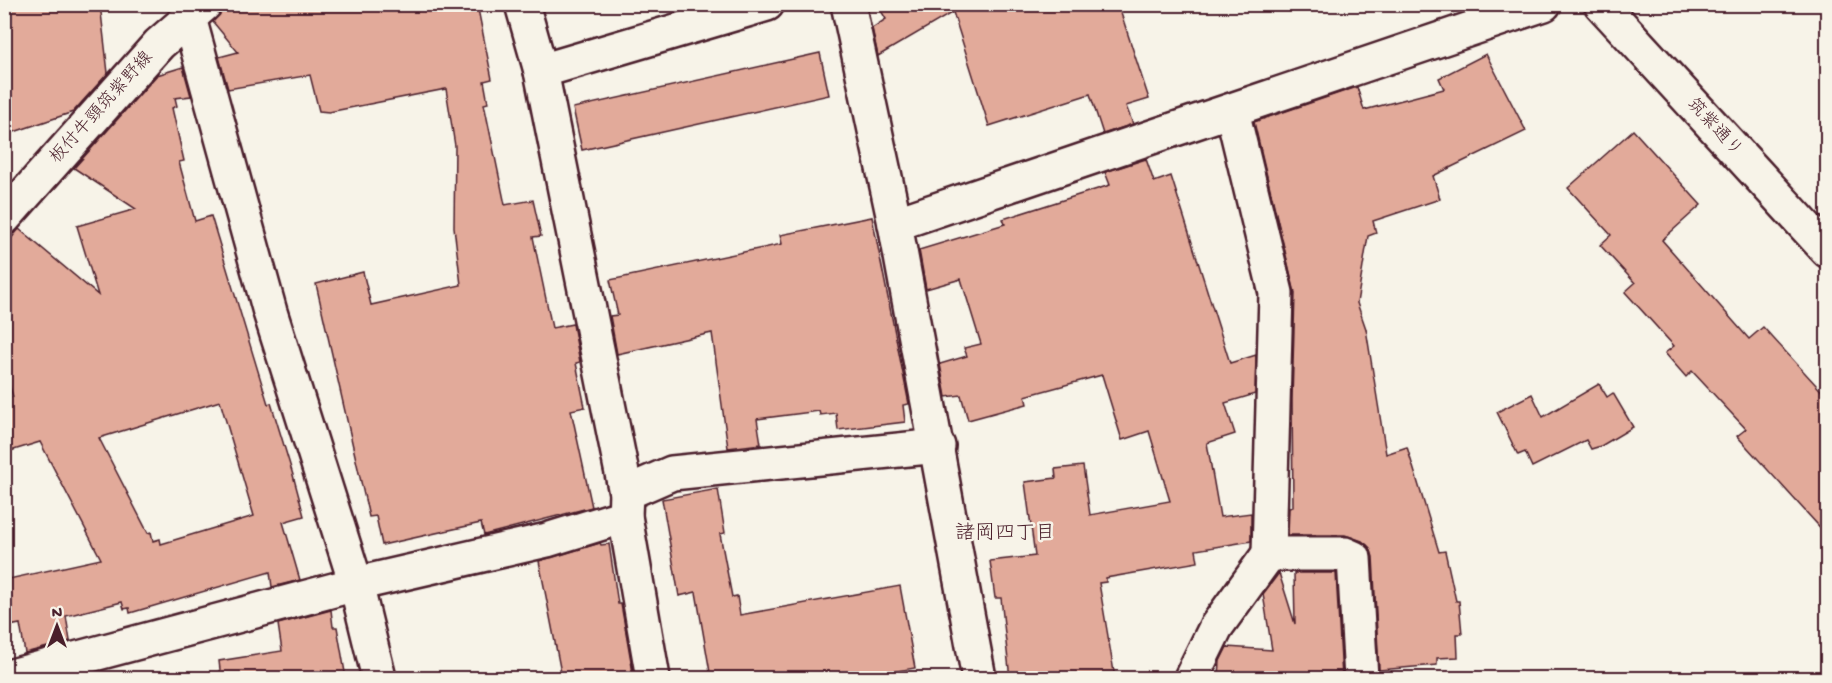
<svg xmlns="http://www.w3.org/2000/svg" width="1832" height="683" viewBox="0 0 1832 683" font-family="'Gochi Hand','Klee One',sans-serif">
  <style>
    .building { fill: #e2aa9a; stroke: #4a1f2b; stroke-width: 1.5; fill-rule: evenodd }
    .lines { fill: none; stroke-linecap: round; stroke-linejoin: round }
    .minor-casing { stroke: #4a1f2b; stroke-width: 38 }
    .tertiary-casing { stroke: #4a1f2b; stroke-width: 38 }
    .secondary-casing { stroke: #4a1f2b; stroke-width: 38 }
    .minor { stroke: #f7f3e8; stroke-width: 33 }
    .tertiary { stroke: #f7f3e8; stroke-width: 33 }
    .secondary { stroke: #f7f3e8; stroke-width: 33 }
    .labels { text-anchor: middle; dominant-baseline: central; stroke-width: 5; stroke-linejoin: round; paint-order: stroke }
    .street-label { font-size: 18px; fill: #4a1f2b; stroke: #f7f3e8 }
    .neighbourhood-label { font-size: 20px; fill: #4a1f2b; stroke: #f7f3e8 }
  </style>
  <rect width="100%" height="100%" fill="#f7f3e8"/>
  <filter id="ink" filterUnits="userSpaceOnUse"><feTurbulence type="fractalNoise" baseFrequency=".0167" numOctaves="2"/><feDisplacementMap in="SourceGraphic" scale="12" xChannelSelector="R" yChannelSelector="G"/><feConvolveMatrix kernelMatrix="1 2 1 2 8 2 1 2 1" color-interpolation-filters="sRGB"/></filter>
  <g filter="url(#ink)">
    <!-- building -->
    <g class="building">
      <path d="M4 4H100L108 73 73 112 11 133 4 116Z"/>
      <path d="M223 4H477L492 79 484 81 488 103 484 104 505 205 533 200 541 236 533 237 552 328 573 324 580 362 576 363 585 407 571 410 592 507 484 535 481 523 382 545 376 516 369 517 316 284 363 272 371 305 461 285 454 227 455 146 446 89 329 112 319 111 310 75 228 89 219 57 238 52 213 22 222 11Z"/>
      <path d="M877 4H1118L1149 99 1126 106 1133 124 1103 134 1090 94 989 126 953 12 878 56 872 28 886 19Z"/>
      <path d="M820 53 829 95 582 150 573 108Z"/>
      <path d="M1486 54 1526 131 1433 176 1440 199 1373 221 1376 233 1368 236 1357 303 1366 329 1386 454 1407 447 1439 552 1445 551 1456 601H1459L1462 634H1457L1458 657 1437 658V665L1379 670 1373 557 1370 548 1362 541 1345 535H1288L1289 508 1293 507 1292 400 1295 293 1254 122 1357 87 1364 110 1444 89 1439 78Z"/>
      <path d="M183 67 191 96 175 98 177 106 172 108 184 161 179 162 195 221 211 216 268 404 271 403 293 475 304 516 283 522 300 580 272 587 270 572 130 613 129 608 124 609 122 602 66 616 70 641 25 653 20 624 4 627V580L101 559 40 442 4 453V399L13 397 4 367V247L19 229 98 295 77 226 136 209 74 168 157 75ZM220 401 254 516 161 544 160 539 153 541 151 532 148 533 99 438Z"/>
      <path d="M1633 130 1701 205 1662 240 1749 339 1763 327 1827 397V535L1737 436 1746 429 1692 371 1686 377 1665 353 1674 346 1625 292 1635 283 1600 245 1611 235 1568 188Z"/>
      <path d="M1146 159 1154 182 1171 176 1230 363 1256 355 1255 394 1225 403 1235 434 1207 443 1220 517 1251 513V541L1196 550 1198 562 1106 578V582L1099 583 1115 678H1010L1001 598H995L990 561 1035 556 1025 482 1056 478 1055 469 1083 466 1090 515 1170 501 1149 431 1122 440 1102 375 1025 396 1027 404 968 420 961 395 946 397 940 364 967 356 964 348 981 344 961 279 926 289 919 250 1005 224 1003 219 1110 185 1105 172Z"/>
      <path d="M872 217 909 404 903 405 905 422 838 430 836 413 820 415 819 411 757 419 761 444 728 448 712 333 617 354 610 316 618 315 610 280 782 244 780 235Z"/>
      <path d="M1599 384 1607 397 1613 393 1633 427 1601 446 1591 449 1586 440 1532 467 1525 452 1518 455 1497 412 1532 394 1543 417Z"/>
      <path d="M718 489 725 533 720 534 732 597 737 596 740 615 900 586 915 668 856 678H711L696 592 679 596 662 499Z"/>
      <path d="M600 543 601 545 609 544 618 604H621L634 678H562L539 561Z"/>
      <path d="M1279 573 1295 624 1294 573H1336L1342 678H1219L1220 661 1227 647 1272 650 1263 594Z"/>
      <path d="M331 610 333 627H337L346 678H221L219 661 282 651 278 624Z"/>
    </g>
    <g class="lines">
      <!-- minor casing -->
      <g class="minor-casing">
        <g id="minor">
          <path d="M522 4 541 71 626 493 625 516 653 678"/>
          <path d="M848 4 895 224 979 678"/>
          <path d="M541 71 767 4"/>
          <path d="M1232 111 1276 293 1269 554H1345L1354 558 1361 678"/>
          <path d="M895 224 1544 4"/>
          <path d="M626 493 672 473 938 446"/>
          <path d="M4 678 356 584 547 540 625 516"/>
          <path d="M1191 678 1216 627 1269 554"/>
        </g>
      </g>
      <!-- tertiary casing -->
      <g class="tertiary-casing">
        <g id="tertiary">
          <path d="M1601 4 1828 251"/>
          <path d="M189 18 270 312 356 584 379 678"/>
        </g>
      </g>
      <!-- secondary casing -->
      <g class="secondary-casing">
        <path id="secondary" d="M4 218 159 44 205 4"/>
      </g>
      <!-- minor -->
      <use href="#minor" class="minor"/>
      <!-- tertiary -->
      <use href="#tertiary" class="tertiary"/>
      <!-- secondary -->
      <use href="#secondary" class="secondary"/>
    </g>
  </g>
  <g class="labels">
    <!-- street labels -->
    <g class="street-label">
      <text transform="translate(102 108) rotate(-48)">板付牛頸筑紫野線</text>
      <text transform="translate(1714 128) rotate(47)">筑紫通り</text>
    </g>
    <!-- neighbourhood labels -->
    <g class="neighbourhood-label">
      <text x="1005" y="534">諸岡四丁目</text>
    </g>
  </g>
  <!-- margin -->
  <rect width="1832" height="683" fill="none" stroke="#f7f3e8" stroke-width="24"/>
  <rect x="12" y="12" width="1808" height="659" fill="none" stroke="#4a1f2b" stroke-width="2" filter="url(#ink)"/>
  <!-- north arrow -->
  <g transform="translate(57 626)" stroke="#f7f3e8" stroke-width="4.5" paint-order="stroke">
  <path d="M0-4.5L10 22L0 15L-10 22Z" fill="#4a1f2b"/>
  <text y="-9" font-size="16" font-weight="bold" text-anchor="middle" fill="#4a1f2b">N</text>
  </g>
</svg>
